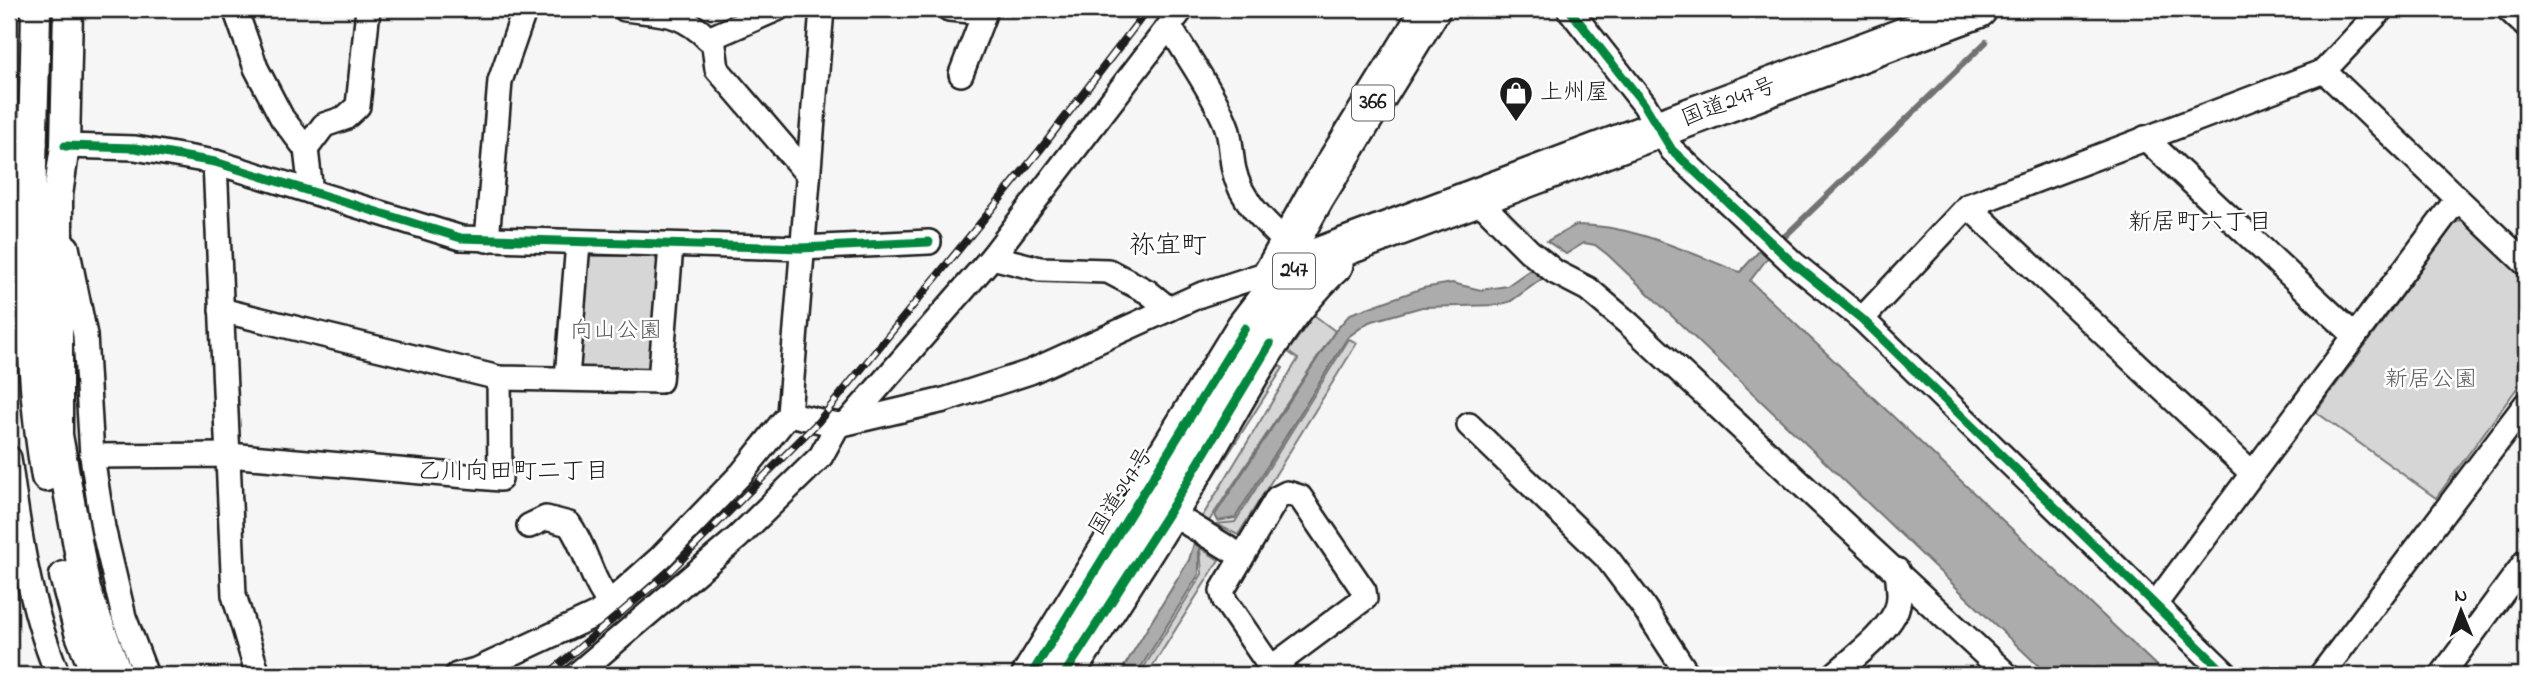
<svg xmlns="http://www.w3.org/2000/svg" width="2535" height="684" viewBox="0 0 2535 684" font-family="'Indie Flower','Klee One',sans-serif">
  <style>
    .green { fill: #d6d6d6; stroke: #797979; stroke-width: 2 }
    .water { fill: #acacac; stroke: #727272; stroke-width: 2 }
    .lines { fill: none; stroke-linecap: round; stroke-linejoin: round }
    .stream { stroke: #727272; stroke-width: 6 }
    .minor-casing { stroke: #1c1c1c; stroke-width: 28 }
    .tertiary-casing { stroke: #1c1c1c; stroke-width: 33 }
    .trunk-casing { stroke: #1c1c1c; stroke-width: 42 }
    .minor { stroke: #fff; stroke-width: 23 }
    .tertiary { stroke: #fff; stroke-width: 28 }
    .trunk { stroke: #fff; stroke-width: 37 }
    .rail-casing { stroke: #1c1c1c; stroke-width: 8 }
    .rail { stroke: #fff; stroke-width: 5; stroke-dasharray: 16; stroke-linecap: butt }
    .cycleway-casing { stroke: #fff; stroke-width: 13 }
    .cycleway { stroke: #00873e; stroke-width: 9 }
    .labels { text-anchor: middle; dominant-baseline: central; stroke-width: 5; stroke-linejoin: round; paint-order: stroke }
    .shield { fill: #fff; stroke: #606060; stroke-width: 2 }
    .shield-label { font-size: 21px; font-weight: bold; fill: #1c1c1c }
    .poi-label { font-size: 23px; fill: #1c1c1c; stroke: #fff; text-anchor: start }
    .street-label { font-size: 23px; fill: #1c1c1c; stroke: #fff }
    .park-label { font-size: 23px; fill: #5d5d5d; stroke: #fff }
    .neighbourhood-label { font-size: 24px; fill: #1c1c1c; stroke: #fff }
    .quarter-label { font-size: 26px; fill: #1c1c1c; stroke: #fff }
  </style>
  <rect width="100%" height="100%" fill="#f6f6f6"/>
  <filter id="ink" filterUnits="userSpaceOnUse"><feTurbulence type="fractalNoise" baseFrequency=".0143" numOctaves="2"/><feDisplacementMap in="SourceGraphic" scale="14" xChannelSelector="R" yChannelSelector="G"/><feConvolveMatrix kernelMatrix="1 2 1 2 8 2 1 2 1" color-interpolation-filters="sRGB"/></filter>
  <g filter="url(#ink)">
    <!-- green -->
    <g class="green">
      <path d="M2464 221 2526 281V376L2436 498 2316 412 2456 222Z"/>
      <path d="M590 256H654L658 262 652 364 646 369H583L576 363 585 260Z"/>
      <path d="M1314 315 1335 331 1209 521 1202 517 1298 359 1288 352Z"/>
      <path d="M1349 339 1357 343 1238 535 1216 524 1235 522Z"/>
      <path d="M1277 364 1283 368 1192 511 1187 508Z"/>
      <path d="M1200 548 1219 560 1147 675H1139L1202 574Z"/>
    </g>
    <!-- water -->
    <g class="water">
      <path d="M1576 225C1635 225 1686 252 1740 272L1761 249 1769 256 1750 281 2166 675H2048L1608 255 1595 245 1584 243 1566 254 1547 241Z"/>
      <path d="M1534 267 1543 278 1511 301 1499 305 1422 307 1369 322 1348 337 1235 518 1218 521 1215 515 1336 330 1350 314 1423 288 1452 283 1481 290 1507 286Z"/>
      <path d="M1194 543 1199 547V574L1136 675H1119L1189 560Z"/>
    </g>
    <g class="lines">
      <!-- stream -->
      <path class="stream" d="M1779 242 1986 42"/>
      <!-- minor casing -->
      <g class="minor-casing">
        <g id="minor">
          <path d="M235 9 256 68 282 118 306 149 311 192"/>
          <path d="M625 9C662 14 681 11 708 39L777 9"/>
          <path d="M949 9 982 12"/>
          <path d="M1569 9 1644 104 1672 150 1793 263 1862 319 2227 675"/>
          <path d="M2508 9 2526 26"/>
          <path d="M1170 27C1188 58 1211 89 1225 122 1232 138 1230 153 1234 170 1240 200 1267 224 1288 244"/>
          <path d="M713 38 717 69 808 175"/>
          <path d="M2324 71 2526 264"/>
          <path d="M961 74 986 9"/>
          <path d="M2145 138 2355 336"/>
          <path d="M9 144H35"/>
          <path d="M65 146 135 148 215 162 461 238 801 248 929 242"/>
          <path d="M306 149 324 125 345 118 358 106 368 9"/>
          <path d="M215 162 234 595 258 675"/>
          <path d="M1477 199 1529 251 1555 272 1588 289 1629 324 2007 675"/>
          <path d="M1968 206 2252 473"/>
          <path d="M487 240 500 81 525 9"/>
          <path d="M67 247 85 335 92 456 103 528 124 617 146 675"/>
          <path d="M992 257 1040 269 1108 271 1148 292 1169 309"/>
          <path d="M221 310 499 378 660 381 671 246"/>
          <path d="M1862 319 1968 206 2324 71 2382 9"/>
          <path d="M9 337 23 265"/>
          <path d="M567 378 578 243"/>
          <path d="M789 414 838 425 944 400 1030 372 1200 295 1280 269"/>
          <path d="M848 422 992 257 1182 9"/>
          <path d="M1469 425 1607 558 1643 606 1688 675"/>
          <path d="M92 456 229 455 500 479 499 378"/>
          <path d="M9 458C19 533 29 605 58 675"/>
          <path d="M1169 512 1241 556"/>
          <path d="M529 526 546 518 569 524C587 549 590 579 610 603"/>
          <path d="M2156 603 2457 199"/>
          <path d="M1271 668 1365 598 1364 591 1300 497 1287 493 1277 498 1222 591 1225 601 1276 675"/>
          <path d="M457 675 479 669 597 614 660 558 742 473 789 414 822 9"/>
          <path d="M576 675 737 538 821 456 838 425"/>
          <path d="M1834 675C1854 657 1882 637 1895 613 1902 600 1898 584 1897 570"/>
          <path d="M2321 675 2526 404"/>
          <path d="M2442 675 2526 561"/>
        </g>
      </g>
      <!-- tertiary casing -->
      <g class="tertiary-casing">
        <g id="tertiary">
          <path d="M36 9C34 164 20 324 46 477"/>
          <path d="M68 9 65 146 58 195V435L86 590 118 675"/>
          <path d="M64 576 79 632 96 675"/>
        </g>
      </g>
      <!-- trunk casing -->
      <g class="trunk-casing">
        <g id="trunk">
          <path d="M1267 284 1315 197 1431 9"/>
          <path d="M1031 675 1245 328 1278 285 1304 262 1978 9"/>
          <path d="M1064 675C1109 606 1154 538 1196 467 1237 398 1274 320 1334 264"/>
        </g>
      </g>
      <!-- minor -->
      <use href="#minor" class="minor"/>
      <!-- tertiary -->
      <use href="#tertiary" class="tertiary"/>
      <!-- trunk -->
      <use href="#trunk" class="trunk"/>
      <!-- rail casing -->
      <g class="rail-casing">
        <path id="rail" d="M547 675 670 571 818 422 1040 150 1148 9"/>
      </g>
      <!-- rail -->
      <use href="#rail" class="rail"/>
      <!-- cycleway casing -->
      <g class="cycleway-casing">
        <g id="cycleway">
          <path d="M1569 9 1644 104 1672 150 1793 263 1862 319 2227 675"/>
          <path d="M65 146 135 148 215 162 461 238 801 248 929 242"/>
          <path d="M1031 675 1245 328"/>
          <path d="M1064 675 1169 512 1270 344"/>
        </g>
      </g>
      <!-- cycleway -->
      <use href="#cycleway" class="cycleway"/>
    </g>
  </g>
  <!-- icons -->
  <defs>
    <g id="shop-pin" transform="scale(1.75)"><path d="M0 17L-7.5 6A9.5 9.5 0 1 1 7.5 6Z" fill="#1c1c1c" stroke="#fff"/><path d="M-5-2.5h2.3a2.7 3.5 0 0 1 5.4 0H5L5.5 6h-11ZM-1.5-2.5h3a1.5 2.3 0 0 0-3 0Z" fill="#fff"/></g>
  </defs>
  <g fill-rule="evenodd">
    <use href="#shop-pin" x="1516" y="93"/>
  </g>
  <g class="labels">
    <!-- shield labels -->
    <g class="shield">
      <rect x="1352" y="85.5" width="42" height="35" rx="5"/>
      <rect x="1273" y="253.5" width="42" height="35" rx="5"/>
    </g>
    <g class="shield-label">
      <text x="1373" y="103">366</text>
      <text x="1294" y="271">247</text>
    </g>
    <!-- poi labels -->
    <g class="poi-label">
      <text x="1540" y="93">上州屋</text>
    </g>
    <!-- street labels -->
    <g class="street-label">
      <text transform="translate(1729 103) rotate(-21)">国道247号</text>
      <text transform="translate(1122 492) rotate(-58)">国道247号</text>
    </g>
    <!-- park labels -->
    <g class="park-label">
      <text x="616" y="331">向山公園</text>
      <text x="2431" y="380">新居公園</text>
    </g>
    <!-- neighbourhood labels -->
    <g class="neighbourhood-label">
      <text x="2200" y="223">新居町六丁目</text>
      <text x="513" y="472">乙川向田町二丁目</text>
    </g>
    <!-- quarter labels -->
    <g class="quarter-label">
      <text x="1168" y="247">祢宜町</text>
    </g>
  </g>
  <!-- margin -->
  <rect width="2535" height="684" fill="none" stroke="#fff" stroke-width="35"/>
  <rect x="18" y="18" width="2500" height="649" fill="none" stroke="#1c1c1c" stroke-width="2.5" filter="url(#ink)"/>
  <!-- north arrow -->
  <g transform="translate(2461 611) rotate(359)" stroke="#ffffff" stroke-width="5" paint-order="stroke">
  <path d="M0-5L12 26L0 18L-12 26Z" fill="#1c1c1c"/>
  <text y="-10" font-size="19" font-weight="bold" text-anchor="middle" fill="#1c1c1c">N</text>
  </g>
</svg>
